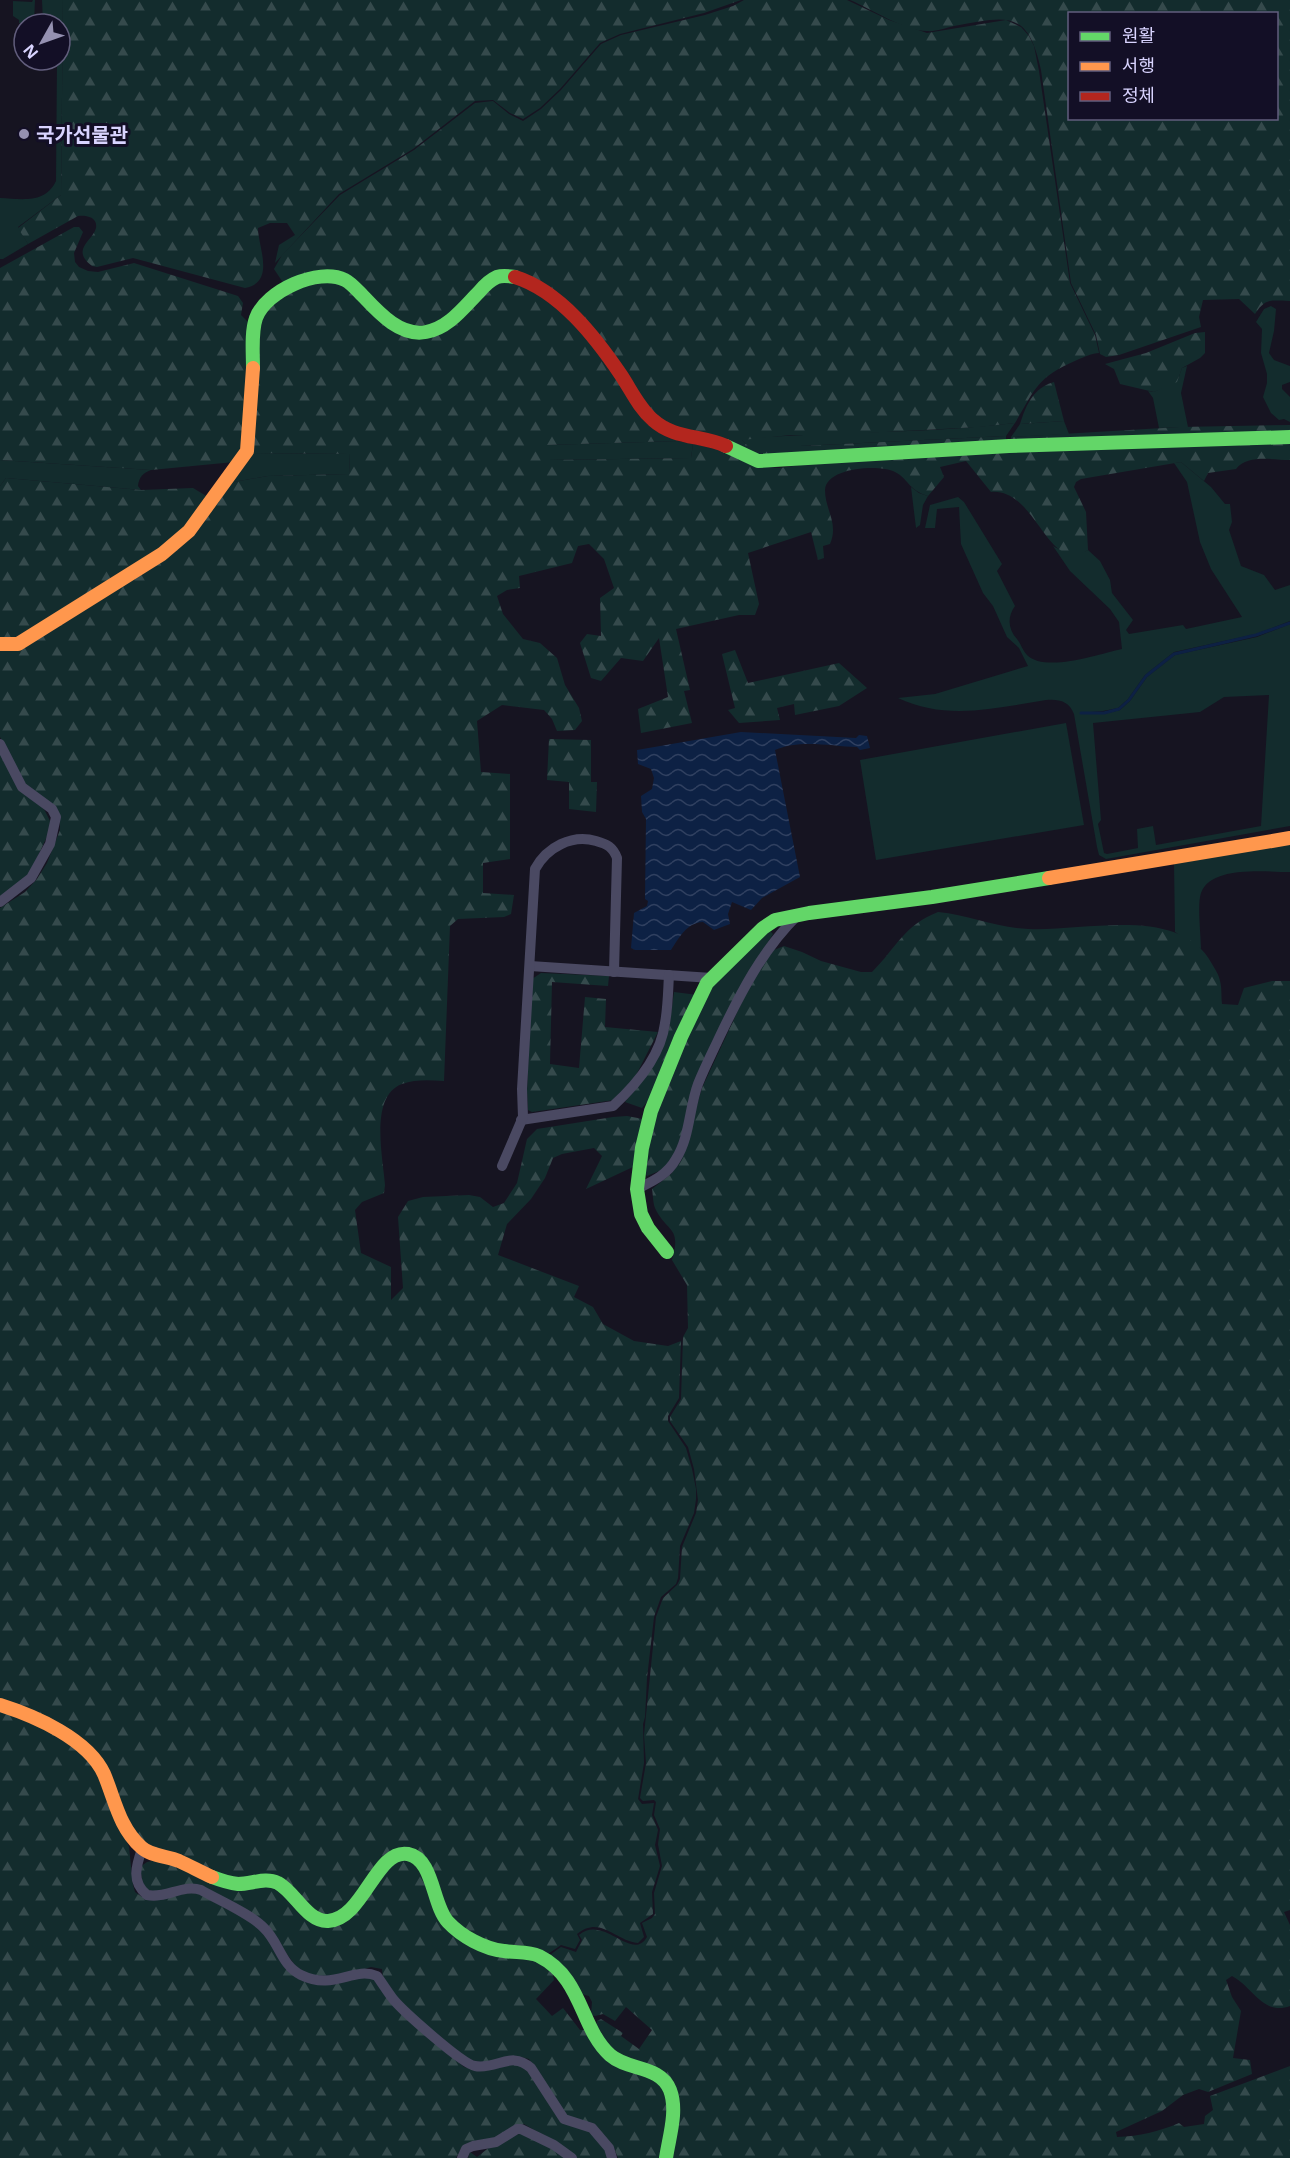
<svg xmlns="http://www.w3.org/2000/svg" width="1290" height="2158" viewBox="0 0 1290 2158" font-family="'Noto Sans','Noto Sans KR',sans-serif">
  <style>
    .green { fill: #132c2d; fill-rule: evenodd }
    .forest { fill: url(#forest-firs); fill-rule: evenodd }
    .water { fill: url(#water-waves) }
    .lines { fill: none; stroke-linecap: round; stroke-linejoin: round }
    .stream { stroke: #0d2144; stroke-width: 3 }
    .street { stroke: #4a4962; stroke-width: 10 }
    .fast { stroke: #63d668; stroke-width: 14 }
    .slow { stroke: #ff974d; stroke-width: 14 }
    .jam { stroke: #b3261e; stroke-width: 14 }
    .poi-dot { fill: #9591b1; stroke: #130f26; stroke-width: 2 }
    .labels { text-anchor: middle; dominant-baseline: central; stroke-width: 6; stroke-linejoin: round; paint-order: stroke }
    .poi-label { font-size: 20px; font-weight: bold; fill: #d9d4ff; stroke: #130f26; text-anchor: start }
  </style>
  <defs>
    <pattern id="forest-firs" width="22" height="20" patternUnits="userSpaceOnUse" patternTransform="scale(1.5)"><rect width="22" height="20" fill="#132c2d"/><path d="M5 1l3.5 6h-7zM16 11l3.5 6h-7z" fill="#354a4c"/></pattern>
    <pattern id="water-waves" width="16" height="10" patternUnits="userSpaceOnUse" patternTransform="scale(1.5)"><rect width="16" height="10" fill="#0d2144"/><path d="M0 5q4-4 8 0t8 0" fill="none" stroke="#304060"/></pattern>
  </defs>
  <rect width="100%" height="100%" fill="#161421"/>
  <!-- green -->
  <g class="green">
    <path d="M33 0H35L34 23H19V20L13 16V1L32 2Z"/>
    <path d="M42 0H63L61 195 18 227 28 244 3 259H0V198C22 199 45 204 56 181L57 60H60V24L43 23Z"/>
    <path d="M1271 306 1276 309 1274 331 1269 353 1274 360 1290 366V382L1282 385V389L1290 397V422L1284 419 1279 420 1271 413 1263 397 1267 383V374L1261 353 1262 329 1256 322 1264 309Z"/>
    <path d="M1187 366 1181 393 1188 427 1159 428 1153 398 1148 391 1154 392 1178 379 1182 368Z"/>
    <path d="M1064 421 1069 434 1011 437 1020 424Z"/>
    <path d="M1015 423 1006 436 801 446H748L741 439C832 431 924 434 1015 423Z"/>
    <path d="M678 441 693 444 691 458 549 460 545 445Z"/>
    <path d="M250 453 350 454 349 474 268 476 228 483Z"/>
    <path d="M0 460 151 470C143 473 139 477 138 486L141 490 6 478 0 486Z"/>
    <path d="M1181 462 1211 487 1225 504H1230L1232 522 1229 530 1241 566 1264 575 1275 590 1290 585V621L1256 634 1174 652 1145 675 1128 699 1118 708 1103 711 1080 713 1104 714 1120 710 1130 701 1147 677 1175 655 1257 637 1290 624V826L1106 859 1099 855 1097 847 1074 714C1069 701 1059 699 1046 700 996 708 946 721 898 698L935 694 1028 666 1019 648 1007 637 993 606 983 593 961 544 959 507 937 509 935 528H925L930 505 958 497 964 502 1002 564 997 571 1015 606C1007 617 1008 629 1017 639 1021 644 1023 651 1027 655 1045 673 1099 654 1122 649L1119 622 1110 609 1070 571 1053 546C1063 552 1078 556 1088 550L1100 561 1110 580 1112 593 1133 620 1126 630 1129 634 1183 625 1186 629 1242 617 1211 569 1200 542 1187 482 1174 463ZM1269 695 1261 826 1156 845 1153 826 1137 829 1138 848 1107 854 1104 853 1098 824 1101 820 1093 723 1200 712 1224 697Z"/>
    <path d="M911 487 919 493 928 496 923 505 920 525 916 528Z"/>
    <path d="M1066 723 1084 825 876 860 860 760Z"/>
    <path d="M1290 844V872C1266 872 1211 865 1201 893 1197 904 1201 936 1201 949L1175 932 1174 864Z"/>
    <path d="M769 930 773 934 742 986H711Z"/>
  </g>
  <!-- forest -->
  <g class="forest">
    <path d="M63 0H741L704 13 620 34 600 43 560 89 540 108 523 119 510 113 493 100 475 101 413 149 339 194 275 263 279 245 295 235 287 223H270L258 228C258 247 276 282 245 288L133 258 97 267 92 266C70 249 93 241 96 228 98 217 86 215 78 216L28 244 18 228 61 195Z"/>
    <path d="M744 0H847L889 20 927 33 1006 20 1021 27 1029 36 1034 46 1039 71 1070 283 1095 335 1099 353C1092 353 1084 357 1077 360 1036 378 1036 388 1015 423L979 427 830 435H791L742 440 748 446H801L1006 436V444L753 455 683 434 656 416 601 340 507 271 451 315 432 326H405L347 276 284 284 274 269 282 255 340 195 414 150 475 103 493 101 509 114 523 121 541 109 561 90 601 44 621 35 705 15 733 6Z"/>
    <path d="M850 0H1290V301C1271 301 1266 297 1255 314L1239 299 1203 300 1199 317 1201 327 1119 355 1106 357 1100 354 1096 335 1071 283 1041 70C1028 9 1007 16 954 26 945 28 935 32 927 31 904 31 872 9 850 0ZM1070 14H1276V118H1070Z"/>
    <path d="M74 227H79L83 232 74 253 75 262 79 267 88 271 98 272 134 263 238 296 243 303 241 315 249 323 247 441 234 462 151 470 0 460V268Z"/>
    <path d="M337 279 421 338 499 280 520 283 562 311 678 441 546 445 550 460 691 458 693 444 725 451 756 466 779 468 852 458 1290 440V460C1272 460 1248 454 1236 469L1208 473 1204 481 1181 462 1081 479 1076 482 1074 487 1086 512 1088 550C1047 576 1037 488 991 492L966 461 940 467 944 477 928 496C908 490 908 478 895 472 880 464 826 467 825 490 825 510 839 523 830 544L823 546 824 558 818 560 811 532 748 553 759 604 755 615H739L676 629 690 690 684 691 692 723 641 733 638 709 668 697 659 638 643 661 621 658 601 681 591 678 580 643 587 634 601 636 600 598 614 588 604 559 589 544 578 546 572 563 519 576 520 588 507 590 497 596 503 614 523 639 540 643 557 658 565 685 579 708 582 721 575 730 557 731 552 719 544 710 502 705 477 721 481 772 510 774V859L483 863V893L514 895 511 914 504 917 458 919 450 926 444 1081C430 1080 415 1079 402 1084 369 1096 383 1158 385 1185L384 1193 362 1202 355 1210 361 1253 391 1267V1300L403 1288 398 1217 408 1201 423 1197 469 1195 480 1197 493 1207 504 1203 517 1183 527 1139 537 1129 613 1117 627 1116 643 1119 635 1166 586 1189 602 1156 594 1148 562 1154 553 1158 545 1178 531 1199 507 1224 498 1255 579 1286 574 1297 593 1307 603 1324 634 1341 668 1346 681 1341 679 1398 668 1416V1421L686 1448 692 1469 696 1489V1499L694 1513 680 1546 678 1578 676 1584 661 1597 654 1617 647 1678 645 1717 643 1724 644 1763 638 1799 642 1804 654 1803 652 1815 658 1830 655 1845 660 1866 652 1892 653 1914 640 1923 644 1937 638 1943C614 1940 600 1915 577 1934L580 1940 575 1949 561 1945 545 1956 504 1950 456 1924 404 1849 340 1914 321 1917 283 1883 234 1880 154 1848 138 1838 132 1830 106 1768 0 1702V908L25 892 37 879 47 863 60 830V821L57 812 27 787 0 737V648L138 573 228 483 268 476 349 474 350 454 250 453 259 318 290 289Z"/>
    <path d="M1205 332V353L1200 358 1182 368 1177 382 1154 392 1120 384 1114 369 1105 364 1146 353 1195 333Z"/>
    <path d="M1054 382 1064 421 1020 424C1026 405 1033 388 1054 382Z"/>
    <path d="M1290 425V434L1012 443 1011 437 1180 427Z"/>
    <path d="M6 478 141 490 193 488 208 497 179 537 16 641 0 642V486Z"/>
    <path d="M735 650 748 683 839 663 867 688 839 706 795 715 794 704 777 708 780 720 739 723 728 710 735 708 722 654Z"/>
    <path d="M549 739 591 740V782H597L596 812 569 809V782L547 780Z"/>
    <path d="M0 750 45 811 51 823 50 830 30 873 0 898Z"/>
    <path d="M938 912C969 915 997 928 1028 929 1084 932 1180 904 1212 964 1215 969 1219 975 1220 981 1222 988 1221 996 1222 1004L1238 1005 1244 988 1272 981H1290V1910L1284 1912 1290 1925V2006C1263 2016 1253 1987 1232 1976L1226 1980 1232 1997 1241 2011 1233 2058 1250 2060 1252 2074 1208 2092 1199 2089 1183 2095 1162 2111 1116 2132 1117 2137C1140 2136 1158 2132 1179 2123L1184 2127 1204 2124 1205 2116 1213 2110 1210 2096 1290 2066V2158H669L674 2093 620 2059 596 2029 597 2021 601 2019 623 2033 621 2036 639 2049 652 2030 626 2007 615 2021 603 2014 595 2016 591 2015 592 2002 589 1996 581 1994 547 1957 561 1947 576 1952 582 1940 579 1935C604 1914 632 1963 647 1937L642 1923 652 1918 655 1914 654 1893 662 1866 658 1844 660 1829 654 1815 656 1802 654 1800 643 1801 640 1798 646 1763 644 1735 656 1617 663 1598 677 1585 680 1579 682 1547 696 1513 698 1500 694 1469 688 1447 670 1421V1417L681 1399 683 1337 688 1328 687 1285 672 1260C682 1226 667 1233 655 1208 653 1203 653 1195 652 1189L671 1174 681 1161 702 1088 742 1002 765 960 774 950 784 946 802 952 821 961 861 972H872C897 947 903 926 938 912Z"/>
    <path d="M541 973 609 976 608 986 552 982 550 1064 579 1068 585 997 606 999 605 1027 658 1032 634 1079 614 1100 532 1112 528 1110 527 1091 532 979Z"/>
    <path d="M711 986H742L673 1159 664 1169 647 1176 644 1172 658 1103Z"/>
    <path d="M674 992 698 995 648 1101 642 1108 625 1102 635 1090 669 1029Z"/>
    <path d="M0 1708 38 1724 94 1762 129 1847 133 1885 135 1892 142 1897 191 1892 200 1894 253 1923 308 1982 367 1976 375 1980 398 2009 464 2067 479 2071 507 2065H519L528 2068 551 2107 595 2135 610 2158H575L556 2143 524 2124 495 2138 461 2149 456 2158H0Z"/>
    <path d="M403 1857 418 1863 446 1926 538 1960 552 1971 554 1980 536 1999 552 2016 563 2008 580 2030H586L601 2052 653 2075 668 2095 663 2158H618L614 2148 567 2116 529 2059 521 2057 483 2063 467 2059 404 2007 383 1979 382 1969 371 1967 342 1976 318 1978 297 1968 274 1936 203 1887C188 1889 154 1897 143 1887L140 1867 147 1862 156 1860 274 1885 325 1925 386 1868Z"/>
    <path d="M521 2133 554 2148 567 2158H468L470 2152 477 2157 491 2146Z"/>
  </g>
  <!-- water -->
  <path class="water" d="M741 732 856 738 859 735 867 736 870 748 860 750 857 747C831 746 799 739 775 750L800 877 762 898 751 910 732 902 728 914 730 924 714 930 703 922C686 923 679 938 671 950H635L631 948 634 913 647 906 648 901 645 899 646 819 642 812 641 796 652 789 654 778 651 769 638 764 637 750Z"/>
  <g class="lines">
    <!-- stream -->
    <path class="stream" d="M1081 713H1104L1119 709 1129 700 1146 676 1174 654 1256 635 1290 623"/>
    <!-- street -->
    <g class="street">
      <path d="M0 744 22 787 52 809 56 817 50 844 31 878 0 902"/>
      <path d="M530 966 712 978"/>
      <path d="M521 1120 613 1106C636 1085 661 1055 665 1023 668 1007 668 991 669 975"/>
      <path d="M502 1166 523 1117 522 1089 535 869C547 847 572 834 596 841 607 844 613 847 617 858L614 972"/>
      <path d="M637 1189C653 1181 667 1175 676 1159 690 1137 689 1108 698 1084 704 1069 712 1053 719 1038 740 994 762 950 798 915"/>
      <path d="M142 1849C136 1866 131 1882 147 1895 166 1899 182 1884 201 1890 218 1900 251 1914 264 1928 279 1942 281 1965 301 1975 334 1991 353 1966 377 1976 382 1983 387 1991 393 1999 403 2011 462 2064 475 2066 497 2070 511 2050 531 2068L564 2119 592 2128 609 2148 612 2158"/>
      <path d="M462 2158 466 2149 473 2146 496 2142 517 2129H521L554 2145 572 2158"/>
    </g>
    <!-- fast -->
    <g class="fast">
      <path d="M253 368C253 353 251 332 256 318 266 291 318 267 345 280 351 283 357 290 362 295 378 312 400 337 426 332 449 328 464 307 479 292 484 286 490 280 497 277 503 275 509 276 515 277"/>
      <path d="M726 446 758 461 1009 446 1290 437"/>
      <path d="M667 1252 648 1228 641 1214 637 1189 642 1148 651 1111 681 1037 707 983 763 928 775 920 809 913 932 897 1049 878"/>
      <path d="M212 1877C220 1880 229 1883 238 1884 252 1884 265 1877 278 1883 295 1892 307 1922 328 1921 364 1919 376 1848 408 1854 434 1859 432 1905 448 1922 461 1936 484 1949 504 1951 516 1953 528 1951 539 1956 583 1978 580 2028 610 2055 628 2071 660 2065 670 2090 678 2111 669 2137 666 2158"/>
    </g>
    <!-- slow -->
    <g class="slow">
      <path d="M0 644H18L162 554 189 531 247 451 253 368"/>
      <path d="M1049 878 1290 838"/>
      <path d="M0 1705C35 1716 88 1739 104 1774 115 1800 119 1827 141 1847 150 1856 167 1856 179 1861 190 1866 201 1872 212 1877"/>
    </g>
    <!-- jam -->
    <path class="jam" d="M515 277C560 291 596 338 621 375 631 390 639 408 653 420 674 439 701 435 726 446"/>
  </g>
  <!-- markers -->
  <circle class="poi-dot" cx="24" cy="134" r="6"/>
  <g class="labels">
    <!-- poi labels -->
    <g class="poi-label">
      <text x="36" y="134">국가선물관</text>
    </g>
  </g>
  <!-- legend -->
  <rect x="1068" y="12" width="210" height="108" fill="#130f26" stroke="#625e7d" stroke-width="1.5"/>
  <rect x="1080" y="32" width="30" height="9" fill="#63d668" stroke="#625e7d" stroke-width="1.5"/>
  <text x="1122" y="42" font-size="18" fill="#d9d4ff">원활</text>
  <rect x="1080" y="62" width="30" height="9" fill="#ff974d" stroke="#625e7d" stroke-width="1.5"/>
  <text x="1122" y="72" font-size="18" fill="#d9d4ff">서행</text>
  <rect x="1080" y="92" width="30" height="9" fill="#b3261e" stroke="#625e7d" stroke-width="1.5"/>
  <text x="1122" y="102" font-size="18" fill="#d9d4ff">정체</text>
  <!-- north arrow -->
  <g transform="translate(42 42) rotate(230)"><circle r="28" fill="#130f26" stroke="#625e7d" stroke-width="1.5"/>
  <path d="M0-4.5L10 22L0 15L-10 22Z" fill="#9591b1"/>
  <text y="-9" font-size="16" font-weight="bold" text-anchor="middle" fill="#d9d4ff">N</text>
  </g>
</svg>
